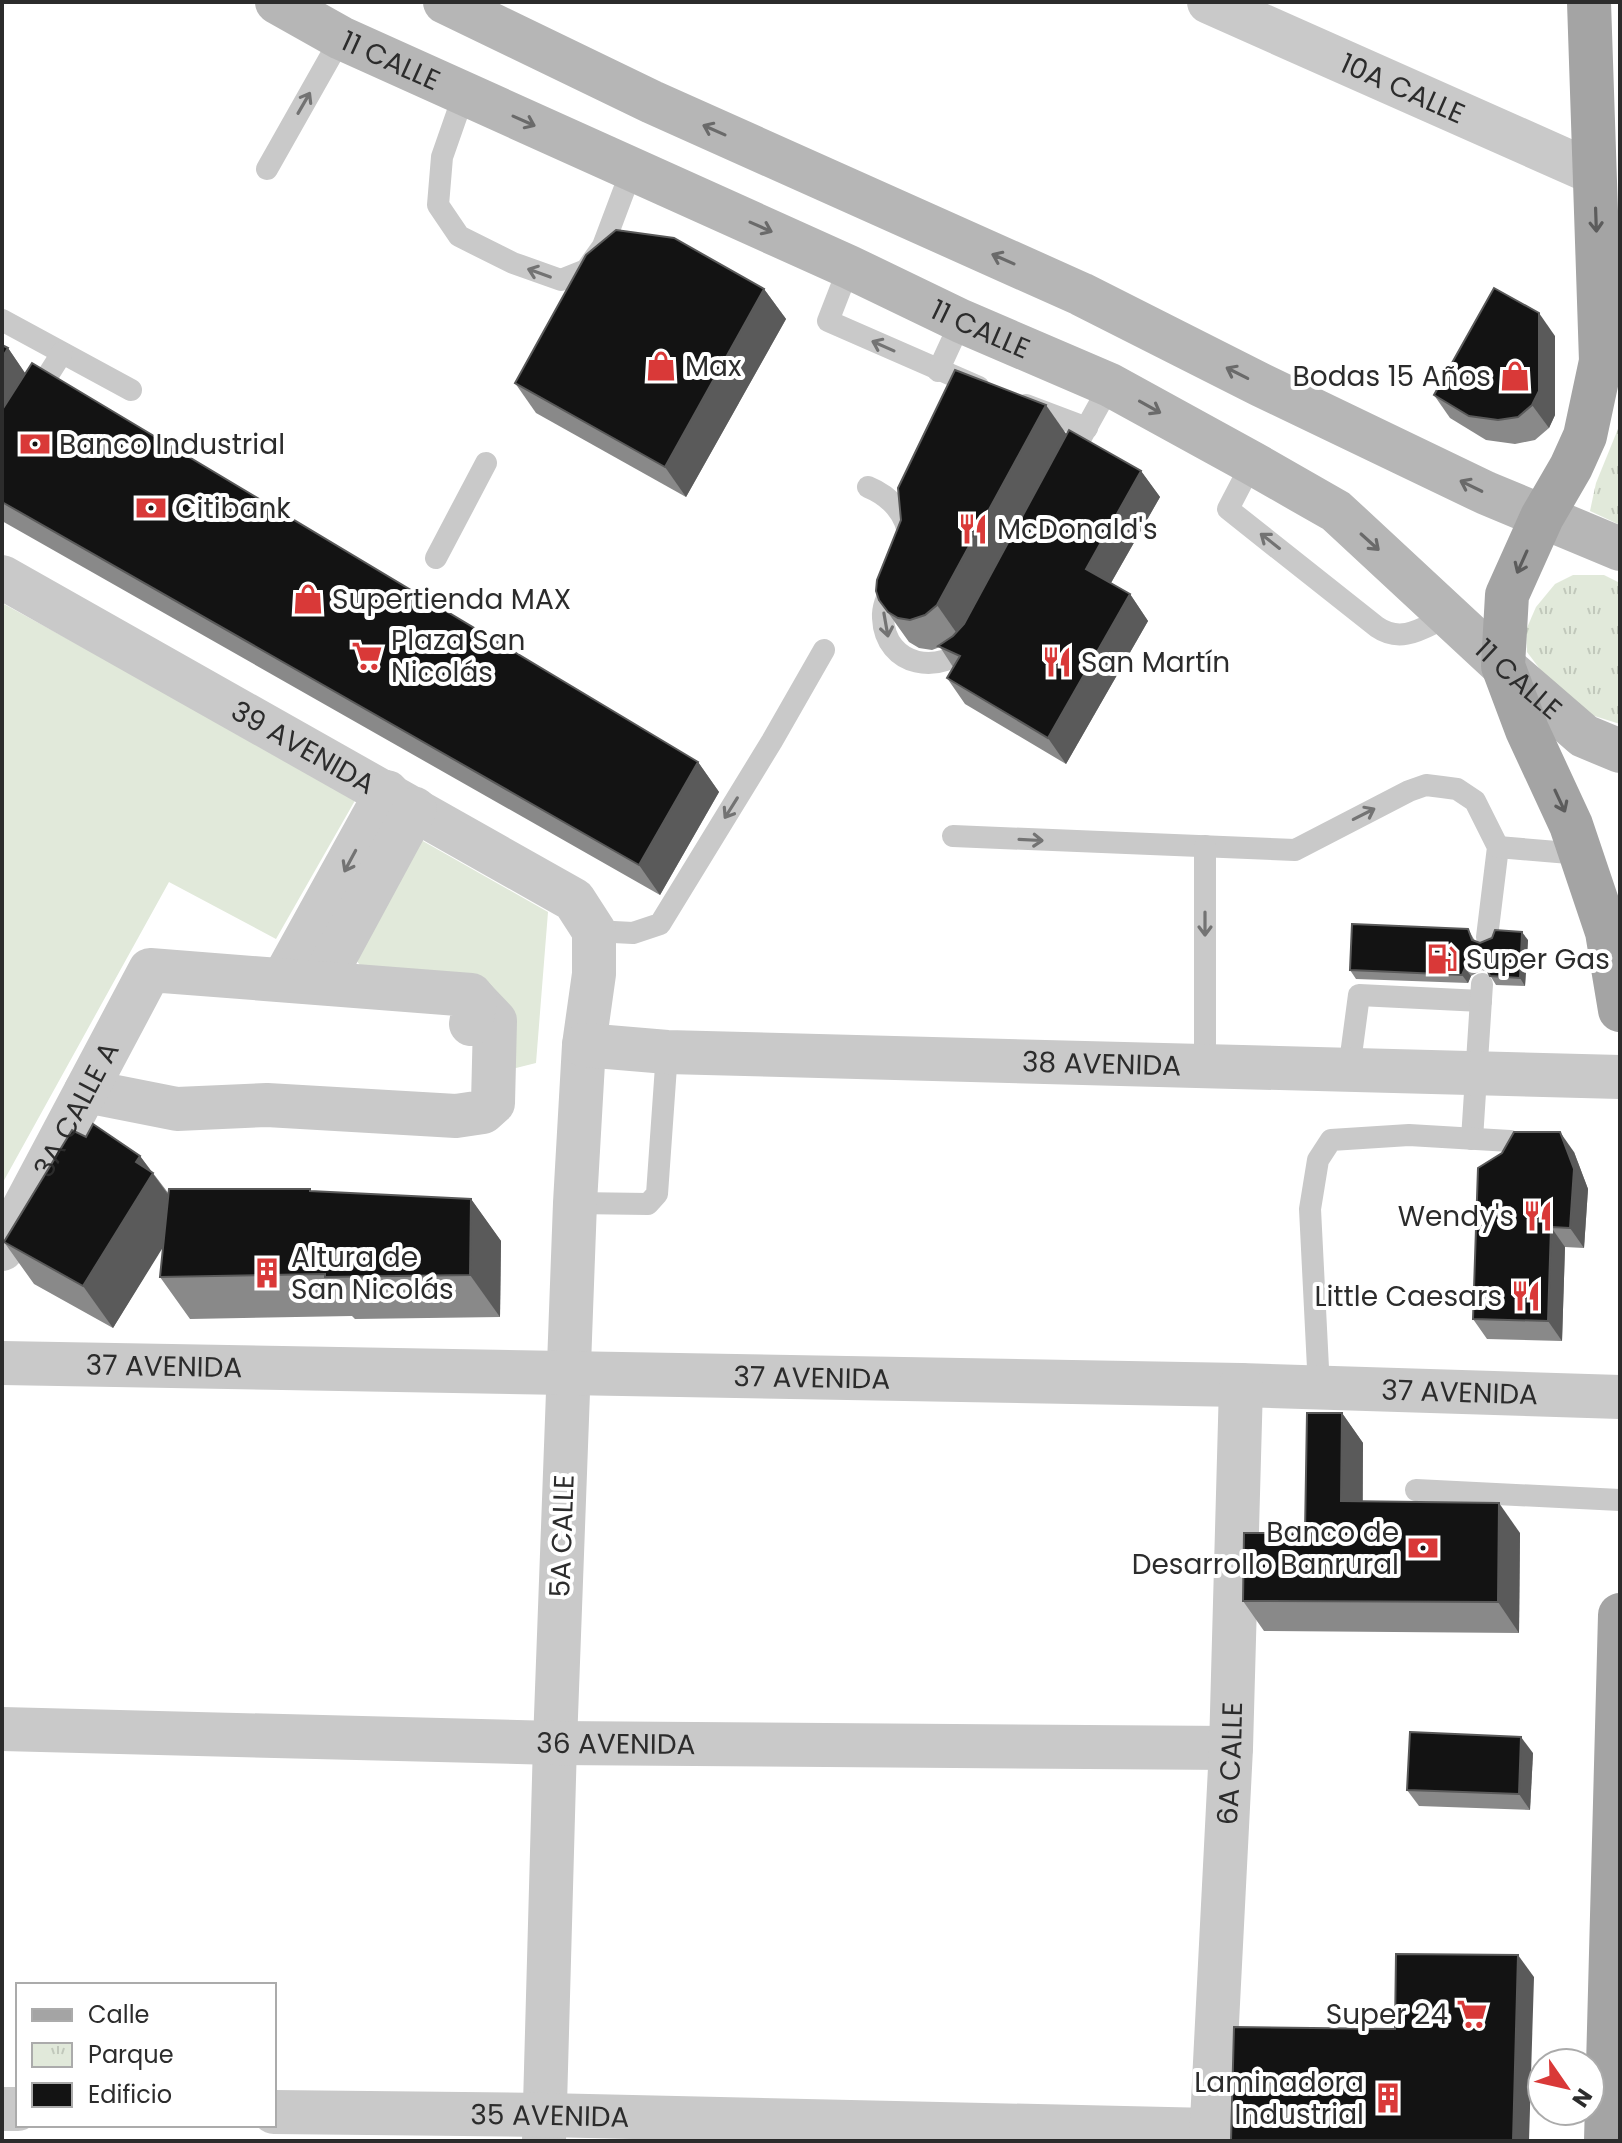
<svg xmlns="http://www.w3.org/2000/svg" width="1622" height="2143" viewBox="0 0 1622 2143" font-family="Poppins,sans-serif">
  <style>
    .green { fill: #e1e9da }
    .park { fill: url(#park-tufts) }
    .lines { fill: none; stroke-linecap: round; stroke-linejoin: round }
    .service { stroke: #c9c9c9; stroke-width: 22 }
    .minor { stroke: #c9c9c9; stroke-width: 44 }
    .secondary { stroke: #b6b6b6; stroke-width: 44 }
    .primary { stroke: #a4a4a4; stroke-width: 44 }
    .wall { fill: #898989 }
    .shaded-wall { fill: #5a5a5a }
    .building { fill: #131313; stroke: #5a5a5a; stroke-width: 2 }
    .oneway { stroke: #737373 }
    .oneway2 { stroke: #6a6a6a }
    .oneway3 { stroke: #5c5c5c }
    .labels { text-anchor: middle; dominant-baseline: central; stroke-width: 8; stroke-linejoin: round; paint-order: stroke }
    .street-label { font-size: 28px; fill: #2c2c2c; stroke: #fff }
    .poi-label { font-size: 28px; fill: #2c2c2c; stroke: #fff; text-anchor: start }
  </style>
  <defs>
    <pattern id="park-tufts" width="24" height="20" patternUnits="userSpaceOnUse" patternTransform="scale(2)"><rect width="24" height="20" fill="#e1e9da"/><path d="M3 7l-1-3M5 7V3M7 7l1-3M15 17l-1-3M17 17v-4M19 17l1-3" fill="none" stroke="#c1c8bb"/></pattern>
  </defs>
  <rect width="100%" height="100%" fill="#fff"/>
  <!-- green -->
  <g class="green">
    <path d="M2 603 357 797 276 939 169 882 2 1184Z"/>
    <path d="M414 836 548 912 536 1063 508 1070 507 1026 363 969 349 951Z"/>
  </g>
  <!-- park -->
  <g class="park">
    <path d="M1620 424V525L1590 511 1596 483Z"/>
    <path d="M1573 575H1604L1620 583V724L1588 714 1555 689 1527 652 1526 630 1536 607 1555 584Z"/>
  </g>
  <g class="lines">
    <!-- service -->
    <g class="service">
      <path d="M464 94 442 157 438 205 459 236 513 263 561 280 586 270 603 246 632 169"/>
      <path d="M267 169 341 38"/>
      <path d="M849 267 828 321 979 387"/>
      <path d="M2 320 131 390"/>
      <path d="M938 371 961 321"/>
      <path d="M1026 405 1087 428"/>
      <path d="M2 448 62 353"/>
      <path d="M1068 461 1110 385"/>
      <path d="M1252 463 1228 509 1377 627C1403 645 1425 626 1451 615"/>
      <path d="M868 487C890 496 907 514 909 539"/>
      <path d="M436 558 486 463"/>
      <path d="M894 583C889 594 882 605 883 618 885 667 942 677 970 643"/>
      <path d="M953 836 1295 850 1409 791 1426 785 1442 787 1457 789 1475 801 1498 847 1487 937"/>
      <path d="M1498 847 1581 854"/>
      <path d="M594 931 633 933 660 924 772 741 824 650"/>
      <path d="M1205 1066V846"/>
      <path d="M1349 1070 1359 995 1481 1001"/>
      <path d="M1472 1139 1482 984"/>
      <path d="M575 1203 648 1204 657 1194 667 1052"/>
      <path d="M1319 1388 1310 1209 1318 1160 1331 1140 1409 1135 1510 1141"/>
      <path d="M1416 1490 1620 1500"/>
    </g>
    <!-- minor -->
    <g class="minor">
      <path id="s1" d="M1209 2 1594 173"/>
      <path id="s2" d="M2 577 574 900 594 931V974L584 1045 575 1203 555 1743 544 2141"/>
      <path d="M283 980 387 792"/>
      <path d="M321 983 415 809"/>
      <path id="s3" d="M584 1045 667 1052 1620 1077"/>
      <path d="M86 1091 177 1109 267 1105 456 1116 483 1112 493 1103 495 1021 475 1000"/>
      <path id="s4" d="M2 1249 150 970 471 995 475 1000 471 1024"/>
      <path id="s5" d="M2 1363 1241 1385 1620 1397"/>
      <path id="s6" d="M2 1729 555 1743 1231 1748"/>
      <path d="M2 2109H18"/>
      <path id="s7" d="M274 2112 545 2115 1211 2130"/>
      <path id="s8" d="M1211 2141 1231 1748 1241 1385"/>
    </g>
    <!-- secondary -->
    <g class="secondary">
      <path id="s9" d="M277 2 341 38 849 267 961 321 1110 385 1252 463 1336 511 1503 666 1584 736 1620 751"/>
      <path d="M445 2 652 102 1081 294 1261 385 1486 493 1620 549"/>
    </g>
    <!-- primary -->
    <g class="primary">
      <path d="M1589 2 1601 361 1585 436 1571 467 1542 517 1507 595 1503 666 1527 730 1571 825 1607 932 1620 1010"/>
      <path d="M1606 2141 1620 1615"/>
    </g>
  </g>
  <!-- wall -->
  <g class="wall">
    <path d="M764 289 786 319 686 497 536 413 515 383Z"/>
    <path d="M1555 336V415L1549 428 1535 440 1515 444 1486 440 1450 418 1434 395Z"/>
    <path d="M2 345 8 348 25 373 698 762 719 792 660 895 2 521Z"/>
    <path d="M1066 435 1141 471 1160 497 1111 583 1130 594 1148 621 1066 764 965 704 947 678 953 667 940 647 932 650 919 648 909 642 879 600Z"/>
    <path d="M1468 929 1475 941 1480 943 1528 940 1525 986 1496 985 1488 972 1482 970 1471 976 1468 983 1356 979 1350 970Z"/>
    <path d="M86 1137 140 1156 169 1194 311 1191 471 1199 501 1241 500 1317 355 1319 352 1316 190 1319 160 1277 163 1246 113 1328 34 1284 4 1242Z"/>
    <path d="M1574 1152 1588 1189 1584 1248 1565 1247 1562 1341 1487 1339 1473 1319Z"/>
    <path d="M1342 1413 1363 1443V1502L1520 1533 1519 1633 1264 1631 1243 1601 1305 1533Z"/>
    <path d="M1533 1753 1530 1810 1419 1806 1407 1790Z"/>
  </g>
  <!-- shaded-wall -->
  <g class="shaded-wall">
    <path d="M764 289 786 319 686 497 665 467Z"/>
    <path d="M1539 313 1555 336V415L1549 428 1532 405Z"/>
    <path d="M8 348 29 379 2 422V358Z"/>
    <path d="M1046 405 1067 435 958 635 937 605Z"/>
    <path d="M1141 471 1160 497 1104 595 1086 569Z"/>
    <path d="M1130 594 1148 621 1066 764 1048 738Z"/>
    <path d="M698 762 719 792 660 895 639 865Z"/>
    <path d="M1522 932 1528 940 1525 986 1520 978Z"/>
    <path d="M1465 968 1471 976 1468 983 1462 975Z"/>
    <path d="M1560 1132 1574 1152 1588 1189 1584 1248 1570 1228Z"/>
    <path d="M140 1156 183 1215 113 1328 83 1286 136 1162Z"/>
    <path d="M471 1199 501 1241 500 1317 470 1275Z"/>
    <path d="M1551 1227 1565 1247 1562 1341 1548 1321Z"/>
    <path d="M1342 1413 1363 1443 1362 1532 1341 1501Z"/>
    <path d="M1499 1503 1520 1533 1519 1633 1498 1602Z"/>
    <path d="M1521 1737 1533 1753 1530 1810 1519 1794Z"/>
    <path d="M1518 1955 1534 1977 1529 2141H1513Z"/>
  </g>
  <!-- building -->
  <g class="building">
    <path d="M616 230 674 238 764 289 665 467 515 383 586 255Z"/>
    <path d="M1494 288 1539 313V391L1532 405 1518 417 1498 420 1469 416 1434 395Z"/>
    <path d="M2 345 8 348 2 358Z"/>
    <path d="M32 363 698 762 639 865 2 502V410Z"/>
    <path d="M955 370 1046 405 937 605 925 615 910 620 898 618 888 612 879 600 876 591 877 580 901 520 898 488Z"/>
    <path d="M1069 430 1141 471 1086 569 1130 594 1048 738 947 678 960 656 938 646 953 636 964 624Z"/>
    <path d="M1352 924 1468 929 1472 940 1480 943 1492 938 1495 930 1522 932 1520 978 1490 976 1485 965 1476 962 1465 968 1462 975 1350 970Z"/>
    <path d="M93 1124 140 1156 136 1162 153 1173 83 1286 4 1242 72 1130 86 1137Z"/>
    <path d="M1514 1132H1560L1574 1169 1570 1228 1551 1227 1548 1321 1473 1319 1478 1168 1502 1153Z"/>
    <path d="M169 1189H310V1191L471 1199 470 1275 325 1277V1274L160 1277Z"/>
    <path d="M1307 1413H1342L1341 1501 1499 1503 1498 1602 1243 1601 1244 1533H1305Z"/>
    <path d="M1410 1732 1521 1737 1519 1794 1407 1790Z"/>
    <path d="M1396 1954 1518 1955 1513 2141H1231L1234 2027 1395 2029Z"/>
  </g>
  <!-- one-way arrows -->
  <defs><path id="oneway-shaft" d="M-6 0H5M1.5-3L5.5 0L1.5 3" fill="none" stroke-width="1.6" stroke-linecap="round" stroke-linejoin="round" transform="scale(2)"/></defs>
  <g class="oneway">
    <use href="#oneway-shaft" transform="translate(304 103) rotate(-60)"/>
    <use href="#oneway-shaft" transform="translate(539 273) rotate(-160)"/>
    <use href="#oneway-shaft" transform="translate(883 346) rotate(-156)"/>
    <use href="#oneway-shaft" transform="translate(1270 541) rotate(-142)"/>
    <use href="#oneway-shaft" transform="translate(886 625) rotate(80)"/>
    <use href="#oneway-shaft" transform="translate(731 808) rotate(122)"/>
    <use href="#oneway-shaft" transform="translate(1364 814) rotate(-27)"/>
    <use href="#oneway-shaft" transform="translate(1031 840) rotate(3)"/>
    <use href="#oneway-shaft" transform="translate(350 861) rotate(118)"/>
    <use href="#oneway-shaft" transform="translate(1205 924) rotate(90)"/>
  </g>
  <g class="oneway2">
    <use href="#oneway-shaft" transform="translate(524 121) rotate(24)"/>
    <use href="#oneway-shaft" transform="translate(714 130) rotate(-156)"/>
    <use href="#oneway-shaft" transform="translate(761 227) rotate(24)"/>
    <use href="#oneway-shaft" transform="translate(1003 259) rotate(-156)"/>
    <use href="#oneway-shaft" transform="translate(1237 373) rotate(-153)"/>
    <use href="#oneway-shaft" transform="translate(1150 407) rotate(29)"/>
    <use href="#oneway-shaft" transform="translate(1471 486) rotate(-154)"/>
    <use href="#oneway-shaft" transform="translate(1370 542) rotate(42)"/>
  </g>
  <g class="oneway3">
    <use href="#oneway-shaft" transform="translate(1596 220) rotate(88)"/>
    <use href="#oneway-shaft" transform="translate(1522 562) rotate(114)"/>
    <use href="#oneway-shaft" transform="translate(1560 801) rotate(65)"/>
  </g>
  <!-- icons -->
  <defs>
    <g id="shop-bare" transform="scale(2.4)"><path d="M-5-2.5h2.3a2.7 3.5 0 0 1 5.4 0H5L5.5 6h-11ZM-1.5-2.5h3a1.5 2.3 0 0 0-3 0Z" fill="#d93938" stroke="#fff" stroke-width="2.5" paint-order="stroke"/></g>
    <g id="bank-bare" transform="scale(2.4)"><path d="M-6-4H6V4H-6ZM0-2.3a2.3 2.3 0 1 0 0 4.6a2.3 2.3 0 1 0 0-4.6Z" fill="#d93938" stroke="#fff" stroke-width="2.5" paint-order="stroke"/></g>
    <g id="restaurant-bare" transform="scale(2.4)"><path d="M-5-6h1v4h1v-4h1v4h1v-4h1v5L-1.5 .5V6h-2V.5L-5-1ZM5-6V6H3V1.5H1.5Q1.5-4 5-6Z" fill="#d93938" stroke="#fff" stroke-width="2.5" paint-order="stroke"/></g>
    <g id="supermarket-bare" transform="scale(2.4)"><path d="M-6-5.5h2.5l.6 2H6L4.5 2H-2.5L-4.4-4H-6ZM-1.5 3.2a1.3 1.3 0 1 0 .1 0ZM3 3.2a1.3 1.3 0 1 0 .1 0Z" fill="#d93938" stroke="#fff" stroke-width="2.5" paint-order="stroke"/></g>
    <g id="fuel-bare" transform="scale(2.4)"><path d="M-5.5-6h7V0h2V4h1.3V-2.5L3-4.5l.8-.8L6-3V5H2.5V1h-1V6h-7ZM-4.2-4.7v3.2H.2V-4.7Z" fill="#d93938" stroke="#fff" stroke-width="2.5" paint-order="stroke"/></g>
    <g id="building-bare" transform="scale(2.4)"><path d="M-4-6H4V6H1V3H-1V6H-4ZM-2.5-4.3h1.7v1.8h-1.7ZM.8-4.3h1.7v1.8H.8ZM-2.5-1h1.7V.8h-1.7ZM.8-1h1.7V.8H.8Z" fill="#d93938" stroke="#fff" stroke-width="2.5" paint-order="stroke"/></g>
  </defs>
  <g fill-rule="evenodd">
    <use href="#shop-bare" x="661" y="366"/>
    <use href="#shop-bare" x="1515" y="376"/>
    <use href="#bank-bare" x="35" y="444"/>
    <use href="#bank-bare" x="151" y="508"/>
    <use href="#restaurant-bare" x="973" y="529"/>
    <use href="#shop-bare" x="308" y="599"/>
    <use href="#supermarket-bare" x="367" y="656"/>
    <use href="#restaurant-bare" x="1057" y="662"/>
    <use href="#fuel-bare" x="1442" y="959"/>
    <use href="#restaurant-bare" x="1538" y="1216"/>
    <use href="#building-bare" x="267" y="1273"/>
    <use href="#restaurant-bare" x="1526" y="1296"/>
    <use href="#bank-bare" x="1423" y="1548"/>
    <use href="#supermarket-bare" x="1472" y="2014"/>
    <use href="#building-bare" x="1388" y="2098"/>
  </g>
  <g class="labels">
    <!-- street labels -->
    <g class="street-label">
      <text stroke="none"><textPath href="#s9" startOffset="128">11 CALLE</textPath></text>
      <text stroke="none"><textPath href="#s1" startOffset="212">10A CALLE</textPath></text>
      <text stroke="none"><textPath href="#s9" startOffset="776">11 CALLE</textPath></text>
      <text stroke="none"><textPath href="#s9" startOffset="1424">11 CALLE</textPath></text>
      <text stroke="none"><textPath href="#s2" startOffset="346">39 AVENIDA</textPath></text>
      <text stroke="none"><textPath href="#s3" startOffset="518">38 AVENIDA</textPath></text>
      <text stroke="none"><textPath href="#s4" startOffset="158">3A CALLE A</textPath></text>
      <text stroke="none"><textPath href="#s5" startOffset="162">37 AVENIDA</textPath></text>
      <text stroke="none"><textPath href="#s5" startOffset="810">37 AVENIDA</textPath></text>
      <text stroke="none"><textPath href="#s5" startOffset="1458">37 AVENIDA</textPath></text>
      <text transform="translate(562 1536) rotate(-88)">5A CALLE</text>
      <text stroke="none"><textPath href="#s6" startOffset="614">36 AVENIDA</textPath></text>
      <text stroke="none"><textPath href="#s8" startOffset="378">6A CALLE</textPath></text>
      <text stroke="none"><textPath href="#s7" startOffset="276">35 AVENIDA</textPath></text>
    </g>
    <!-- poi labels -->
    <g class="poi-label">
      <text x="685" y="366">Max</text>
      <text x="1491" y="376" text-anchor="end">Bodas 15 Años</text>
      <text x="59" y="444">Banco Industrial</text>
      <text x="175" y="508">Citibank</text>
      <text x="997" y="529">McDonald's</text>
      <text x="332" y="599">Supertienda MAX</text>
      <text x="391" y="640">Plaza San<tspan x="391" dy="32">Nicolás</tspan></text>
      <text x="1081" y="662">San Martín</text>
      <text x="1466" y="959">Super Gas</text>
      <text x="1514" y="1216" text-anchor="end">Wendy's</text>
      <text x="291" y="1257">Altura de<tspan x="291" dy="32">San Nicolás</tspan></text>
      <text x="1502" y="1296" text-anchor="end">Little Caesars</text>
      <text x="1399" y="1532" text-anchor="end">Banco de<tspan x="1399" dy="32">Desarrollo Banrural</tspan></text>
      <text x="1448" y="2014" text-anchor="end">Super 24</text>
      <text x="1364" y="2082" text-anchor="end">Laminadora<tspan x="1364" dy="32">Industrial</tspan></text>
    </g>
  </g>
  <!-- border -->
  <rect width="1622" height="2143" fill="none" stroke="#2c2c2c" stroke-width="8"/>
  <!-- legend -->
  <rect x="16" y="1983" width="260" height="144" fill="#ffffff" stroke="#ababab" stroke-width="2"/>
  <rect x="32" y="2009" width="40" height="12" fill="#a4a4a4" stroke="#ababab" stroke-width="2"/>
  <text x="88" y="2023" font-size="24" fill="#2c2c2c">Calle</text>
  <rect x="32" y="2043" width="40" height="24" fill="url(#park-tufts)" stroke="#ababab" stroke-width="2"/>
  <text x="88" y="2063" font-size="24" fill="#2c2c2c">Parque</text>
  <rect x="32" y="2083" width="40" height="24" fill="#131313" stroke="#ababab" stroke-width="2"/>
  <text x="88" y="2103" font-size="24" fill="#2c2c2c">Edificio</text>
  <!-- north arrow -->
  <g transform="translate(1566 2087) rotate(124)"><circle r="38" fill="#ffffff" stroke="#ababab" stroke-width="2"/>
  <path d="M0-6L14 30L0 20L-14 30Z" fill="#d93938"/>
  <text y="-12" font-size="22" font-weight="bold" text-anchor="middle" fill="#2c2c2c">N</text>
  </g>
</svg>
